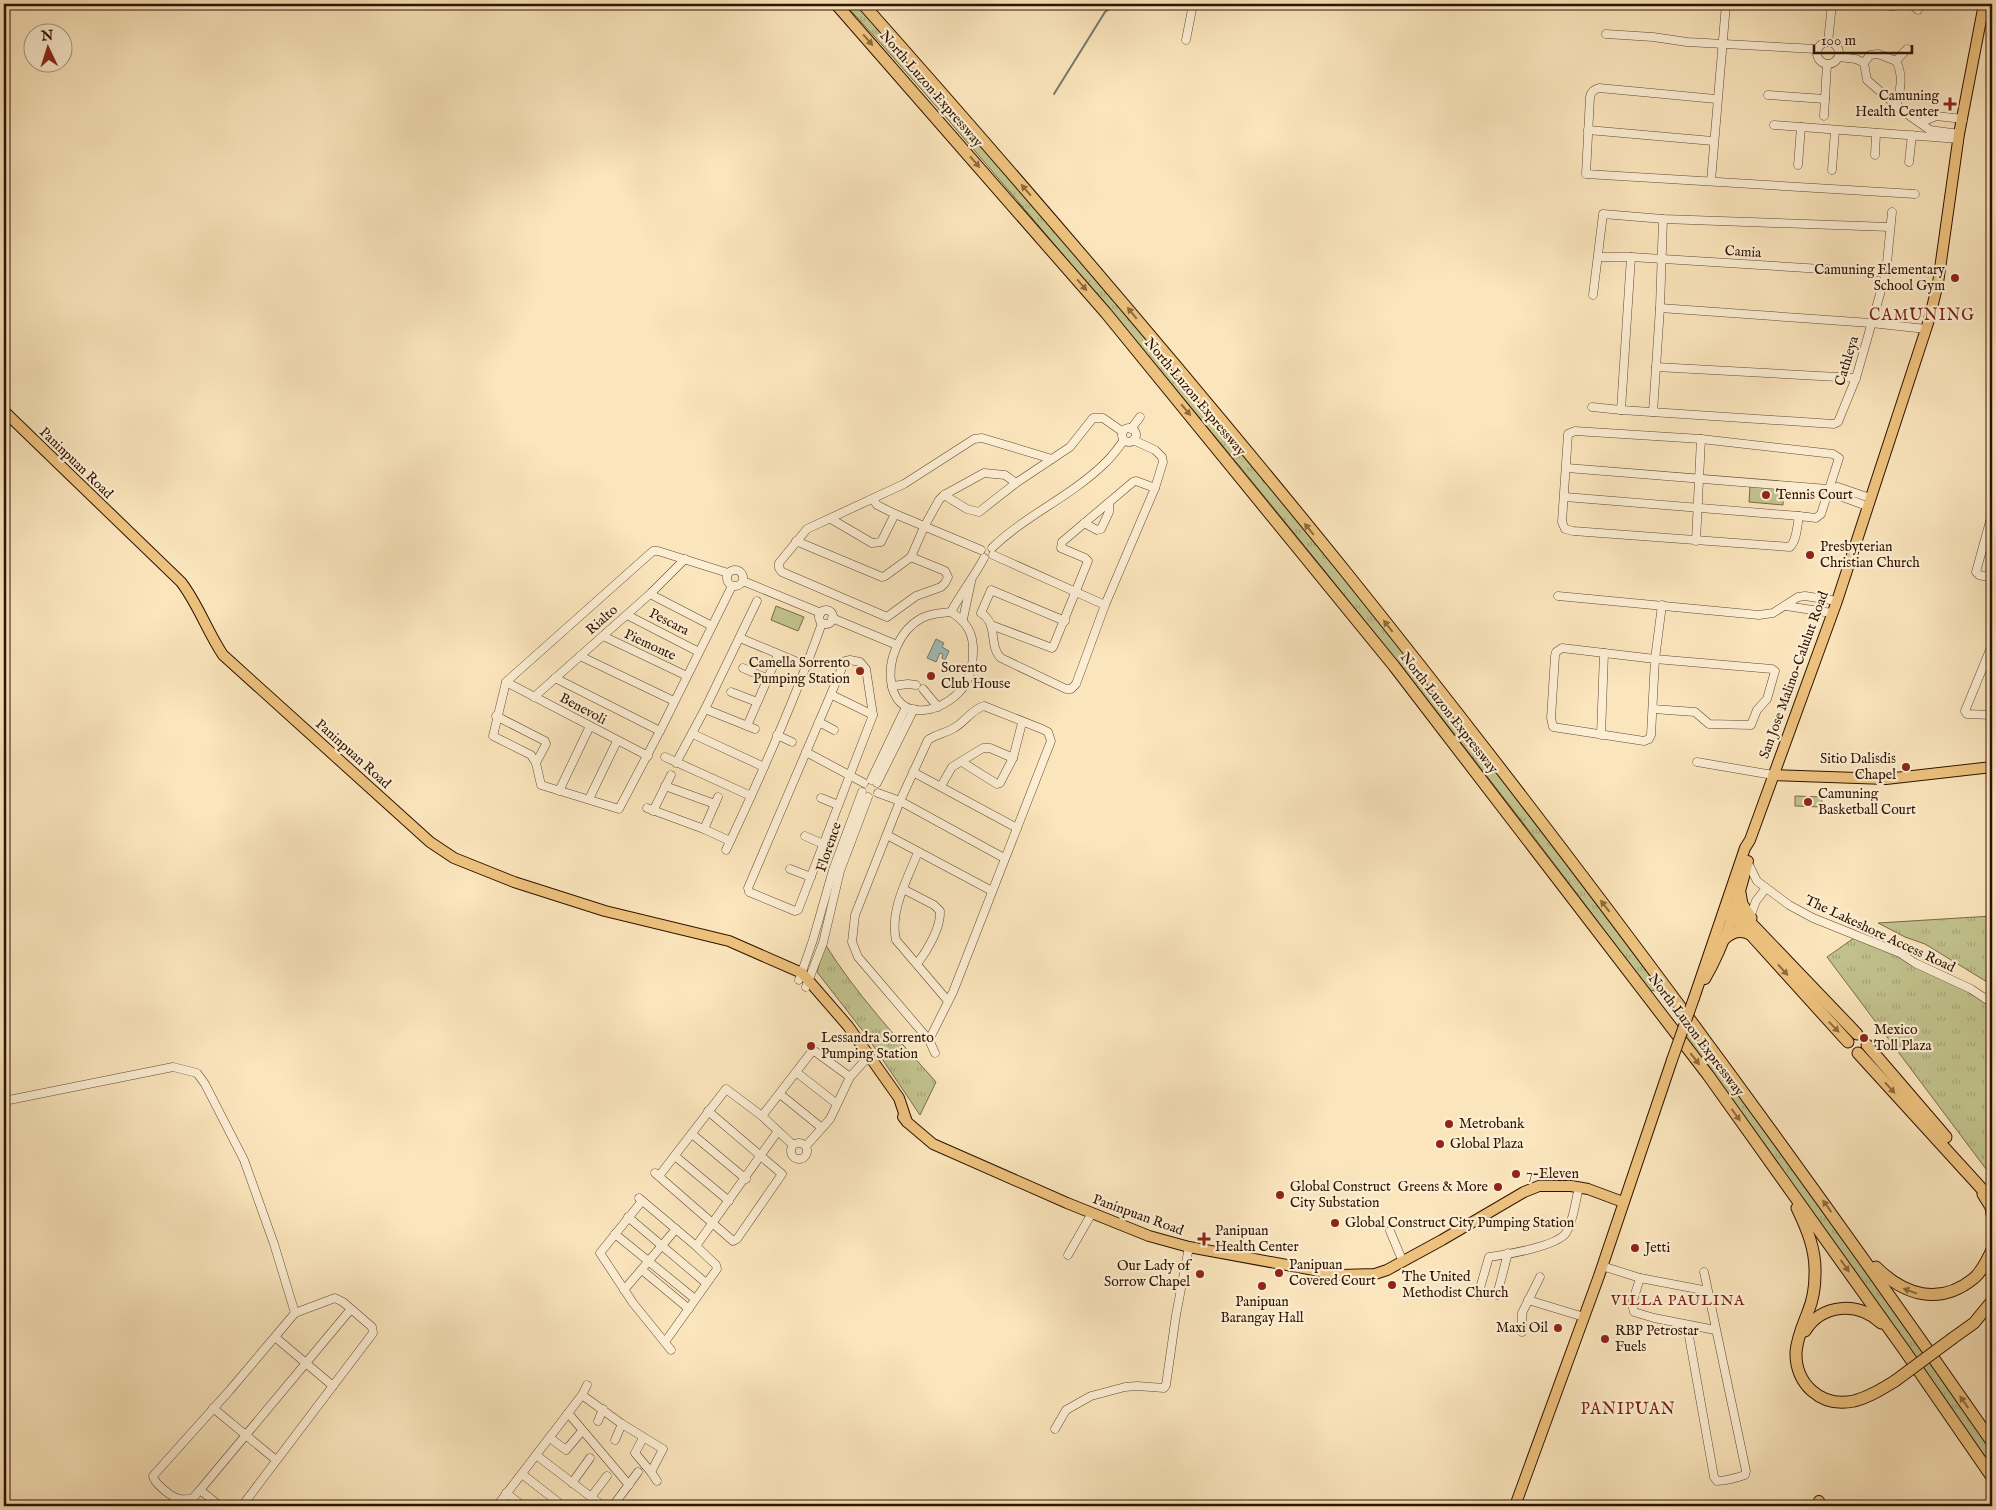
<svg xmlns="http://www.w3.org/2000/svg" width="1996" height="1510" viewBox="0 0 1996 1510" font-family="'IM FELL English',serif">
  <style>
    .grass { fill: url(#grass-tufts); stroke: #786a47 }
    .garden { fill: #c2c38e; stroke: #786a47 }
    .water { fill: #a0bdb7; stroke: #73796e }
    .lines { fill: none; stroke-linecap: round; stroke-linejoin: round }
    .stream { stroke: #73796e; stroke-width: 2 }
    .minor-casing { stroke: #62472f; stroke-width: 9 }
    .major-casing { stroke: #2f1200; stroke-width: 12 }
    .highway-casing { stroke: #2f1200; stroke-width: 13 }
    .minor { stroke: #fceed3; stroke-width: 8 }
    .major { stroke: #eec27e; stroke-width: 10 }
    .highway { stroke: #eec27e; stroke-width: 11 }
    .major-bridge-casing { stroke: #2f1200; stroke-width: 12; stroke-linecap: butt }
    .highway-bridge-casing { stroke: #2f1200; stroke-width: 13; stroke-linecap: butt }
    .major-bridge { stroke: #eec27e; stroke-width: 10 }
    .highway-bridge { stroke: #eec27e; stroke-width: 11 }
    .oneway { fill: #8e6a3f }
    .poi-dot { fill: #8f2418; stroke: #fceed3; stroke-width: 2 }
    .labels { text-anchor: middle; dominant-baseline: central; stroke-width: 4.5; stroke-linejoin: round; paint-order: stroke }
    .street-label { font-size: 14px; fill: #2f1200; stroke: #fceed3 }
    .poi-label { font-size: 14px; fill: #2f1200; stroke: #fceed3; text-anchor: start }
    .neighbourhood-label { font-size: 15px; letter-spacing: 1px; fill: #7a1f14; stroke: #fceed3 }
    .quarter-label { font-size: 16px; letter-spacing: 1px; fill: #7a1f14; stroke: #fceed3 }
  </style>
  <defs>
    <pattern id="grass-tufts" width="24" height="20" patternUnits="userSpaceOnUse" patternTransform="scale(1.25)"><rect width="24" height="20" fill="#c2c38e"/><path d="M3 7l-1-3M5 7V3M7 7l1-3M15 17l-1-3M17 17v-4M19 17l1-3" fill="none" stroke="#a7a679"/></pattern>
  </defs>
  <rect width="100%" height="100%" fill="#fbe5bc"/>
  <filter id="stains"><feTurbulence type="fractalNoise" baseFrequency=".004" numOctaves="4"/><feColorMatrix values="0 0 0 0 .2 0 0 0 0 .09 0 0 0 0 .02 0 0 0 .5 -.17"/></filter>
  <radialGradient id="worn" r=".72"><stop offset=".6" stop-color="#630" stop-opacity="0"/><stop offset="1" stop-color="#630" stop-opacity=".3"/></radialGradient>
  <!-- grass -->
  <g class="grass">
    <path d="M845 4H859L1222 426 1499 773 1659 985 1658 989 1655 991 1649 990C1482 764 1306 544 1125 328 1033 219 941 109 845 4Z"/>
    <path d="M1992 916V985L1925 944 1905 937 1878 923Z"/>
    <path d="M1854 938C1902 955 1949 979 1992 1006V1177L1827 957Z"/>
    <path d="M825 944C856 994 897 1038 936 1082L920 1115 866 1035 817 972Z"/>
    <path d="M1691 1025 1992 1447V1470L1685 1040Z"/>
  </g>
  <!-- garden -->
  <g class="garden">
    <path d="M1750 486 1784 488 1783 505 1749 502Z"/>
    <path d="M776 606 804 617 798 631 771 620Z"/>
    <path d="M1795 796 1822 797V807L1795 806Z"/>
  </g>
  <!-- water -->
  <path class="water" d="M936 639 944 643 942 647 949 651 945 660 942 658 943 654 940 653 936 662 927 658Z"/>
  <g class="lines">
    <!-- stream -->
    <path class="stream" d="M1054 94 1105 12 1116 4"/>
    <!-- minor casing -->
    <g class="minor-casing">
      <g id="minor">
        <path d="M1864 4 1892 6 1907 4"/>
        <path d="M1911 4 1918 10"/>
        <path d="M1606 34 1653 37 1687 42 1817 49"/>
        <path d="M1186 40 1193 4"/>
        <circle cx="1828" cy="53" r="11"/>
        <path d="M1828 42 1832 4"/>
        <path d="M1839 57 1856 59 1864 63 1867 80 1904 112 1930 130 1959 134"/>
        <path d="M1896 61 1907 49"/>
        <path d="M1864 63 1870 55 1878 54 1896 61C1904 76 1900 89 1897 104"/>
        <path d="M1768 95 1825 99"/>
        <path d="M1716 99 1599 88C1593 90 1591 92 1590 97L1586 174 1915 194"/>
        <path d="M1824 116 1827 64"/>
        <path d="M1922 122 1936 116 1963 119"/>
        <path d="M1774 125 1959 139"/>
        <path d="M1588 130 1713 141"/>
        <path d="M1875 155 1876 133"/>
        <path d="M1909 162 1912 135"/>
        <path d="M1798 165 1801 127"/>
        <path d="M1832 170 1835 130"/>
        <path d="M1711 181 1726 4"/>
        <path d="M1598 257H1631L1886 273"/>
        <path d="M1593 295 1603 214 1663 219 1890 227"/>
        <path d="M1660 308 1871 323 1926 329"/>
        <path d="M1656 367 1856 378"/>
        <path d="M1592 407 1621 410 1834 424 1838 422 1856 378 1886 273 1892 212"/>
        <path d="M1621 410 1631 257"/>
        <path d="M1653 412 1660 308 1663 219"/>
        <circle cx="1129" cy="435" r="7"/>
        <path d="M1131 429 1140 417"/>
        <path d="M1575 431 1701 439 1833 454 1839 458 1821 514 1816 518 1799 516C1797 526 1797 540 1790 547L1573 531 1565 529 1562 522 1568 434Z"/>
        <path d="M1567 468 1828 489 1838 487 1870 498"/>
        <path d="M1828 489 1834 494 1867 506"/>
        <path d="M944 495 967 509 979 512 1016 483 1070 447 1093 418H1103L1123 432"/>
        <path d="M1565 497 1799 516"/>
        <path d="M895 514 981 550"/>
        <path d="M1992 514 1976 572 1979 575 1992 578"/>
        <path d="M831 519 872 543 881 542 895 514 877 505 873 499"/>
        <path d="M1084 523 1097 530 1101 529 1109 512V503"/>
        <path d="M796 541 882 577 885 576 911 557 924 527 939 500 944 495 984 473 1005 475 1016 483"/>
        <path d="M1696 541 1701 439"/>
        <path d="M992 548C1026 515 1070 497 1104 464 1112 457 1118 448 1124 440"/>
        <path d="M993 555 1105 605"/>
        <path d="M911 557 945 571 948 577 945 583 941 587 916 596 887 617 782 572 779 568V563L807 529 904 484 974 439 982 438 1052 459"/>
        <circle cx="735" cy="578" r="8"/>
        <path d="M728 573 658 551H653L506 682 493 736 531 755 536 763 541 785 619 809 662 727 732 586"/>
        <path d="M743 581 821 613"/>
        <path d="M650 594 712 626"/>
        <path d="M1558 596 1759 615 1773 613 1798 597 1805 596 1837 601"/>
        <path d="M1786 606 1832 613"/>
        <circle cx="826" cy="617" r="7"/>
        <path d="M951 612C967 622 974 634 973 653 973 666 970 678 962 689 944 711 902 724 892 687 886 662 899 630 922 618 931 613 941 613 951 612Z"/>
        <path d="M951 612C961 593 974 577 984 558"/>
        <path d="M627 615 699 652"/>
        <path d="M832 618 897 645"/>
        <path d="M963 619 971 582"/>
        <path d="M1065 621 991 590 981 613C999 624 988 646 1001 658L1066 689H1071L1076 684 1105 605 1155 488 1163 462 1162 457 1155 450 1133 440"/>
        <path d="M991 625 1052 648 1053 647 1088 561 1085 558 1061 548 1062 542 1133 482 1136 481 1155 488"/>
        <path d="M603 636 687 676"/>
        <path d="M740 638 807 666"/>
        <path d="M1992 645 1965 711 1967 714 1992 715"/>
        <path d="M580 656 674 701"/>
        <path d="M850 660 860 662 866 669 873 715 798 910 795 911 749 892 748 888 845 661Z"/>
        <path d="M743 668 768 679"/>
        <path d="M555 678 660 731"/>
        <path d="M506 682 648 756"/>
        <path d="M892 686 908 684 916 685"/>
        <path d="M923 689 938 707"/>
        <path d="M731 692 757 702"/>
        <path d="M832 695 873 715"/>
        <path d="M534 697 650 594 685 559"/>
        <path d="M705 709 755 729"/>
        <path d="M1653 709 1695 712 1709 724 1751 725 1757 710 1767 699 1775 671 1772 669 1655 659 1562 648 1556 652 1555 656 1551 718 1553 727 1644 741 1649 739 1651 735 1655 659 1662 605"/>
        <path d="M496 716 545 741 546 744 536 763"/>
        <path d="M819 722 834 730"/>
        <path d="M747 726 778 655"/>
        <path d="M693 734 764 767"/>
        <path d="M777 735 792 742"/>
        <path d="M1601 735 1604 653"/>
        <path d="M806 752 864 783"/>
        <path d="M665 757 751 796"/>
        <path d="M962 762 997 784 1000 783 1013 758 1022 723"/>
        <path d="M1697 762 1773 775"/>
        <path d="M676 763 705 709 757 601"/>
        <path d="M913 772 1017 828"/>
        <path d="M871 780 906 707"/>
        <path d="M877 783 914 709"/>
        <path d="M665 786 715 804"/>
        <path d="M941 786 952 767 983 748H990L1013 758"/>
        <path d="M559 791 590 726"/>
        <path d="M878 793 900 801 1004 858"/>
        <path d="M821 798 838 805"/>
        <path d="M589 799 617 741"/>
        <path d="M647 808 704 829 730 841"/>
        <path d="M653 811 671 775"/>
        <path d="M704 829 718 797"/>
        <path d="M887 835 992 891"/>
        <path d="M805 836 823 844"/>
        <path d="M726 850C761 776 795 700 822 623"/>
        <path d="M918 852C908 878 889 911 896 940L948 1001"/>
        <path d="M1745 864 1750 867 1757 881 1789 905 1813 918 1900 953 1915 963 1971 989 1992 1003"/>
        <path d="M790 869 811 877"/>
        <path d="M903 889 934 905 940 911C941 928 927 951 917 964"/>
        <path d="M1750 917 1756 901 1766 888"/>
        <path d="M799 980 813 940 833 870 862 792"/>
        <path d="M806 987 823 943 840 871 868 797"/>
        <path d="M929 1040 953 992 1051 741 1048 732 1042 729 984 706C972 709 965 722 954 728 946 733 936 734 928 740L900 801 855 915 852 942 858 957 929 1040 935 1053"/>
        <path d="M796 1072 837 1104"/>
        <path d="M780 1094 822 1128"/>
        <path d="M4 1101 173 1067 197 1073 205 1084 244 1160 274 1244 295 1313"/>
        <path d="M762 1116 813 1050 850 1077"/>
        <path d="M692 1134 746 1179"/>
        <circle cx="799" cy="1151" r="8"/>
        <path d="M806 1146 830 1119 850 1077 869 1056"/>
        <path d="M675 1156 729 1201"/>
        <path d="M655 1173 733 1241 737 1239 782 1174 708 1111"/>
        <path d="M659 1176 726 1089 762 1116 793 1145"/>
        <path d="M639 1198 696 1246 778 1131"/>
        <path d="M642 1201 600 1253 633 1303 671 1350"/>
        <path d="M628 1217 706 1283"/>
        <path d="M1390 1231 1403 1262"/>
        <path d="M615 1234 695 1299"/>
        <path d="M1068 1255 1092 1213"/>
        <path d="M1602 1266 1640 1278 1703 1290 1707 1293"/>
        <path d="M642 1270 689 1309"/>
        <path d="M1640 1278 1632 1304 1634 1312 1654 1318 1715 1330"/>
        <path d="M624 1290 676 1229"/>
        <path d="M1478 1295 1489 1257C1506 1255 1557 1246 1566 1233 1574 1220 1575 1202 1579 1188"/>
        <path d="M1497 1295 1508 1253"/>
        <path d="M1528 1300 1584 1317"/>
        <path d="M1687 1325 1714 1477 1717 1481C1726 1481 1736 1478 1745 1475L1746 1471 1704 1272"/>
        <path d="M1522 1332V1313L1540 1277"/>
        <path d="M275 1337 333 1386"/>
        <path d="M665 1342 717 1269 716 1265 696 1246"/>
        <path d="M582 1395 587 1385"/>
        <path d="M213 1408 276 1460"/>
        <path d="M568 1413 629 1485"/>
        <path d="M598 1421 603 1409"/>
        <path d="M1055 1429 1066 1410 1091 1396 1125 1387 1137 1386 1164 1388 1166 1385 1176 1315 1189 1247"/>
        <path d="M550 1438 566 1450 582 1431"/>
        <path d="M615 1440 622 1424"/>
        <path d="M536 1455 603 1506"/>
        <path d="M651 1472 657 1481"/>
        <path d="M522 1474 563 1506"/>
        <path d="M572 1483 590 1458"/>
        <path d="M200 1490 351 1309"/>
        <path d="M506 1493 523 1506"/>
        <path d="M591 1497 607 1476"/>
        <path d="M220 1506 200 1490 193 1498C189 1499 185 1500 180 1499 172 1498 154 1483 153 1476L230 1390 295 1313 335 1298 343 1302 372 1327 373 1333 242 1506"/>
        <path d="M497 1506 582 1395 622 1424 663 1449 651 1472 635 1453 643 1438"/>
        <path d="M613 1506 638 1472"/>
      </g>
    </g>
    <!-- major casing -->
    <g class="major-casing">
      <g id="major">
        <path d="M4 411 181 582C198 604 207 631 223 655L430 842 454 858 514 882 605 911 729 941 802 973 848 1026 899 1098 907 1122"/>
        <path d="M1773 775 1886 779 1992 767"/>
        <path d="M1705 979C1726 943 1738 901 1748 861"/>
        <path d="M1694 998 1745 848 1750 840 1837 601 1929 320 1938 283 1959 134 1984 4"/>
        <path d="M903 1117 907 1122 933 1144 1067 1203 1149 1236 1189 1247 1341 1275 1375 1274 1387 1270 1442 1240 1524 1192 1539 1186H1571L1588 1189 1623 1202"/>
        <path d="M1819 1501 1820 1506"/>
        <path d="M1515 1506 1599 1276 1672 1060"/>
      </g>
    </g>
    <!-- highway casing -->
    <g class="highway-casing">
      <g id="highway">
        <path d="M836 4 1106 313 1394 666 1708 1075 1905 1351 1992 1477"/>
        <path d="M863 4C1028 190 1189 378 1345 571 1571 853 1786 1145 1992 1442"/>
        <path d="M1740 893 1742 904 1751 918"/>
        <path d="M1726 908 1746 918 1857 1034"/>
        <path d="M1725 915 1731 917 1743 926 1848 1042"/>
        <path d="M1724 939C1732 932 1740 929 1750 934"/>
        <path d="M1867 1045 1946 1137"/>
        <path d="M1858 1053 1992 1200"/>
        <path d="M1983 1194 1991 1207 1992 1214"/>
        <path d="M1797 1208C1807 1229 1816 1250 1815 1274 1815 1287 1813 1300 1808 1312 1803 1325 1797 1338 1796 1352 1795 1384 1821 1408 1854 1401 1869 1397 1882 1389 1895 1381"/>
        <path d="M1876 1267C1904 1295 1939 1306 1973 1279 1982 1272 1987 1260 1992 1250"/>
        <path d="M1805 1331C1822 1304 1857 1301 1881 1323"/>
        <path d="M1953 1338 1974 1323 1992 1301"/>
      </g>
    </g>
    <!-- minor -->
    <use href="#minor" class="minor"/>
    <!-- major -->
    <use href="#major" class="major"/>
    <!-- highway -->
    <use href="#highway" class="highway"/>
    <!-- major-bridge casing -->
    <g class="major-bridge-casing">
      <path id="major-bridge" d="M1672 1060 1694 998"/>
    </g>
    <!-- highway-bridge casing -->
    <g class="highway-bridge-casing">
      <path id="highway-bridge" d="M1895 1381 1953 1338"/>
    </g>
    <!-- major-bridge -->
    <use href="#major-bridge" class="major-bridge"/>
    <!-- highway-bridge -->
    <use href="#highway-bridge" class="highway-bridge"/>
  </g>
  <!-- one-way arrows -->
  <defs><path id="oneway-solid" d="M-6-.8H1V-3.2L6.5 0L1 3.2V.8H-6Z" transform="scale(1.25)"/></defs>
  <g class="oneway">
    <use href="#oneway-solid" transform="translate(868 40) rotate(49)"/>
    <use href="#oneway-solid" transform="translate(975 162) rotate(49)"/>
    <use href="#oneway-solid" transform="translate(1026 190) rotate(-131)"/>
    <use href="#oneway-solid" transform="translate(1082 285) rotate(49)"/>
    <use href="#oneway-solid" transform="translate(1132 313) rotate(-129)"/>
    <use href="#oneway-solid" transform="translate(1186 410) rotate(50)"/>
    <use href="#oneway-solid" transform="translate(1309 529) rotate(-129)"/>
    <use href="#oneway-solid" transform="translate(1388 626) rotate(-128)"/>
    <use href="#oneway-solid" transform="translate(1605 906) rotate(-128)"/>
    <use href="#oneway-solid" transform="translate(1783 970) rotate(48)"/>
    <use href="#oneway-solid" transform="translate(1834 1027) rotate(46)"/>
    <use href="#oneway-solid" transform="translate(1695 1059) rotate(52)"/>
    <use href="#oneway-solid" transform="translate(1890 1088) rotate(48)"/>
    <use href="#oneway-solid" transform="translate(1736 1115) rotate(54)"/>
    <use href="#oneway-solid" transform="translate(1827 1206) rotate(-126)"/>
    <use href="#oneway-solid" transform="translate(1845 1266) rotate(55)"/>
    <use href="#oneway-solid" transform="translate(1910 1291) rotate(-160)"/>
    <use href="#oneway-solid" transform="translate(1964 1402) rotate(-125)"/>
  </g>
  <!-- markers -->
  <g class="poi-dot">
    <path d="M1947.5 96.5h5v5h5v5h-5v5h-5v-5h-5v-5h5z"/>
    <circle cx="1955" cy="278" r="5"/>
    <circle cx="1766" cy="495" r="5"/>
    <circle cx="1810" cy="555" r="5"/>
    <circle cx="860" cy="671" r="5"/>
    <circle cx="931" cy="676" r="5"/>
    <circle cx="1906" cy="767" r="5"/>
    <circle cx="1808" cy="802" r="5"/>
    <circle cx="1864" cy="1038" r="5"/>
    <circle cx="811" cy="1046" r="5"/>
    <circle cx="1449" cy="1124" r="5"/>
    <circle cx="1440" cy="1144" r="5"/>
    <circle cx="1516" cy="1174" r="5"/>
    <circle cx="1498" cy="1187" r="5"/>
    <circle cx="1280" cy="1195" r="5"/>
    <circle cx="1335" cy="1223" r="5"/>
    <path d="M1201.5 1231.5h5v5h5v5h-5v5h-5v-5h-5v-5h5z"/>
    <circle cx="1635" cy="1248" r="5"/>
    <circle cx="1279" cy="1273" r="5"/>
    <circle cx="1200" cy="1274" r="5"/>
    <circle cx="1392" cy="1285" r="5"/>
    <circle cx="1262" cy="1286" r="5"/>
    <circle cx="1558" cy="1328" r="5"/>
    <circle cx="1605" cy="1339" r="5"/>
  </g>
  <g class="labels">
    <!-- street labels -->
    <g class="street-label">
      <text transform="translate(931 89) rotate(49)">North Luzon Expressway</text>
      <text transform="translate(1743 252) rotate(3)">Camia</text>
      <text transform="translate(1847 361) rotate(-73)">Cathleya</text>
      <text transform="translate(1195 397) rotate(50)">North Luzon Expressway</text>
      <text transform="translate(76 463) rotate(44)">Paninpuan Road</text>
      <text transform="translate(602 620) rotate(-42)">Rialto</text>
      <text transform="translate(669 622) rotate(27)">Pescara</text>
      <text transform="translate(650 645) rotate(25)">Piemonte</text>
      <text transform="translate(1794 675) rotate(-70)">San Jose Malino-Calulut Road</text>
      <text transform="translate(583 709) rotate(28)">Benevoli</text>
      <text transform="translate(1449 713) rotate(52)">North Luzon Expressway</text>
      <text transform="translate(353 754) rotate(42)">Paninpuan Road</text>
      <text transform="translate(829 847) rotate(-71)">Florence</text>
      <text transform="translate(1880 934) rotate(25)">The Lakeshore Access Road</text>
      <text transform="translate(1696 1035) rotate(53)">North Luzon Expressway</text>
      <text transform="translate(1138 1215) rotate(20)">Paninpuan Road</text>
    </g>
    <!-- poi labels -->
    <g class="poi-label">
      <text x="1939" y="96" text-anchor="end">Camuning<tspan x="1939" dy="16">Health Center</tspan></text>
      <text x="1945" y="270" text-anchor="end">Camuning Elementary<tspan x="1945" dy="16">School Gym</tspan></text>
      <text x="1776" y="495">Tennis Court</text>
      <text x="1820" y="547">Presbyterian<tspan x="1820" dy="16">Christian Church</tspan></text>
      <text x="850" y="663" text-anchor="end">Camella Sorrento<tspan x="850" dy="16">Pumping Station</tspan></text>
      <text x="941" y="668">Sorento<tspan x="941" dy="16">Club House</tspan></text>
      <text x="1896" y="759" text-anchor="end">Sitio Dalisdis<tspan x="1896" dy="16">Chapel</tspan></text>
      <text x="1818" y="794">Camuning<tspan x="1818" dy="16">Basketball Court</tspan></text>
      <text x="1874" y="1030">Mexico<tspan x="1874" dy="16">Toll Plaza</tspan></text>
      <text x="821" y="1038">Lessandra Sorrento<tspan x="821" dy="16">Pumping Station</tspan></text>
      <text x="1459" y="1124">Metrobank</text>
      <text x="1450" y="1144">Global Plaza</text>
      <text x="1526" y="1174">7-Eleven</text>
      <text x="1290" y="1187">Global Construct<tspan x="1290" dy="16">City Substation</tspan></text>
      <text x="1488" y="1187" text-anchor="end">Greens &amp; More</text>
      <text x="1345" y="1223">Global Construct City Pumping Station</text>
      <text x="1215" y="1231">Panipuan<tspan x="1215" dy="16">Health Center</tspan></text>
      <text x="1645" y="1248">Jetti</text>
      <text x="1289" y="1265">Panipuan<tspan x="1289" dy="16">Covered Court</tspan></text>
      <text x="1190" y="1266" text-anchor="end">Our Lady of<tspan x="1190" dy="16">Sorrow Chapel</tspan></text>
      <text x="1402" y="1277">The United<tspan x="1402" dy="16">Methodist Church</tspan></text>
      <text x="1262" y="1302" text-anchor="middle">Panipuan<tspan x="1262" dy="16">Barangay Hall</tspan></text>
      <text x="1548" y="1328" text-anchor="end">Maxi Oil</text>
      <text x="1615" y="1331">RBP Petrostar<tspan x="1615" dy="16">Fuels</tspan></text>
    </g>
    <!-- neighbourhood labels -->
    <g class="neighbourhood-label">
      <text x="1678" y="1300">VILLA PAULINA</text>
    </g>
    <!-- quarter labels -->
    <g class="quarter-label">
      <text x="1922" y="316">CAMUNING</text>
      <text x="1628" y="1410">PANIPUAN</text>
    </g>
  </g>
  <!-- margin -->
  <rect width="1996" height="1510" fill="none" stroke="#fbe5bc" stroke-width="20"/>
  <rect x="5" y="5" width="1986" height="1500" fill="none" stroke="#2f1200" stroke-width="2.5"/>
  <rect x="10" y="10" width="1976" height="1490" fill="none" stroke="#2f1200"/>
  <!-- north arrow -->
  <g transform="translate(48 48) rotate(356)"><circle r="24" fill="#fceed3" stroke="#aa967f"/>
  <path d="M0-4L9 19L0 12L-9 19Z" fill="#8f2418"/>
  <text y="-8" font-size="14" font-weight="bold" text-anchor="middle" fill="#2f1200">N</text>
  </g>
  <!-- scale -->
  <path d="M1814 45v8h98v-8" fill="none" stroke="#2f1200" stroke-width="2.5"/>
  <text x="1821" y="45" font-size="15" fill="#2f1200" stroke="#fceed3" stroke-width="4" paint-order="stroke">100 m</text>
  <rect width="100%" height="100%" filter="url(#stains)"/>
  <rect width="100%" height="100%" fill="url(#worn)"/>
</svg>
